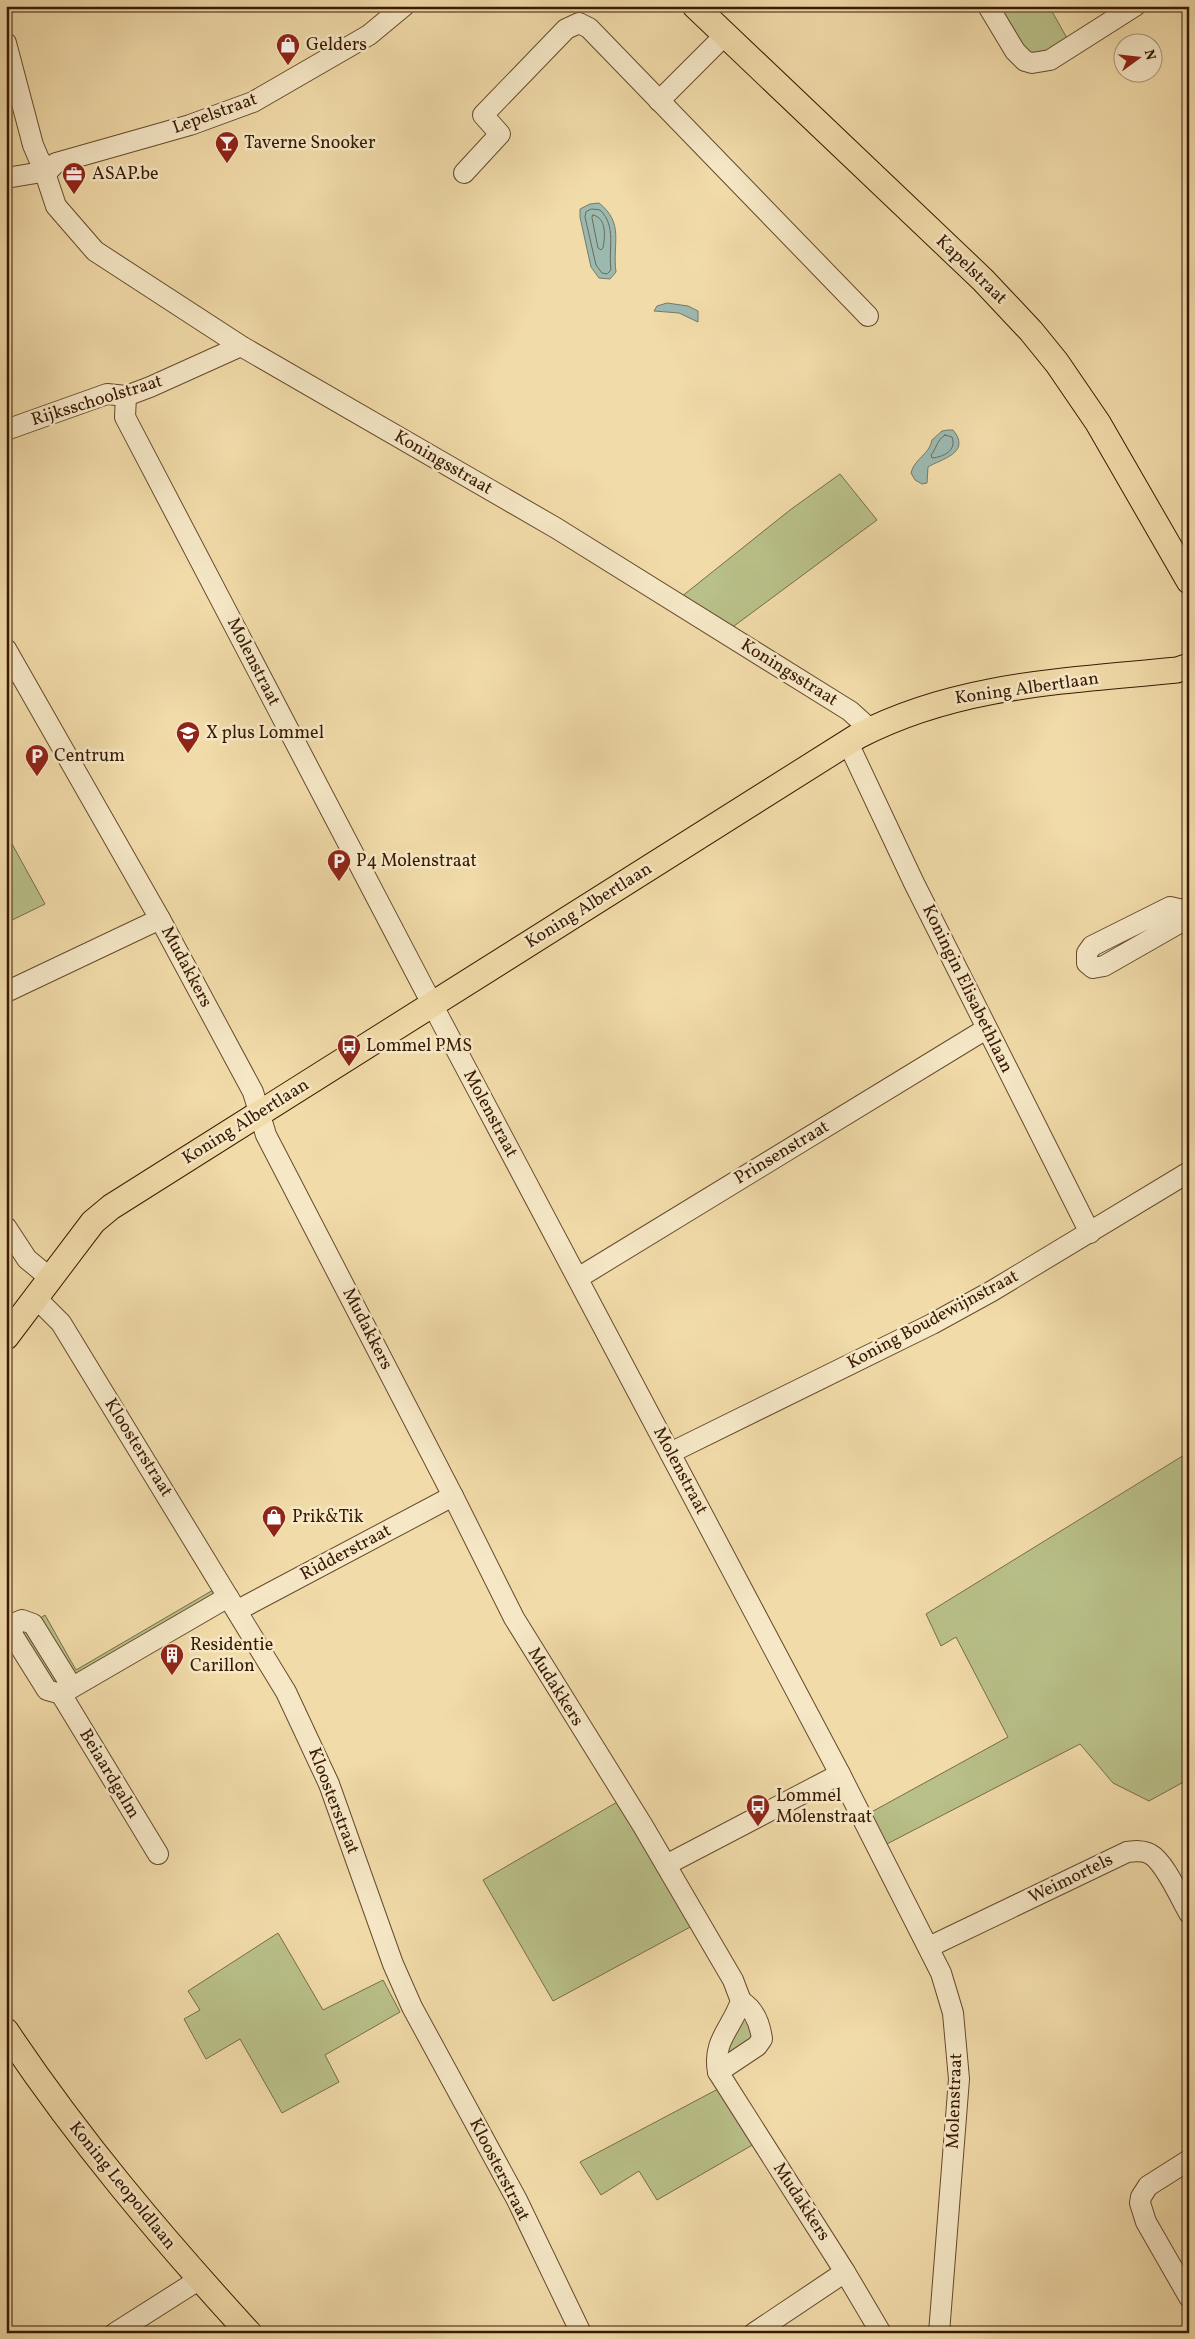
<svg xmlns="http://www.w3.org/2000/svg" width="1195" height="2339" viewBox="0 0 1195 2339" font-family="Vollkorn,serif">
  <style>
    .green { fill: #b9c089; stroke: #786d46 }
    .water { fill: #9cb9b0; stroke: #74796b }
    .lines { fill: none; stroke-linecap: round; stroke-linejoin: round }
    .shore { stroke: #6a6a5a; stroke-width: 1 }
    .minor-casing { stroke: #664a2d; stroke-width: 22 }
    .major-casing { stroke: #381a04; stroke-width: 27 }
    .minor { stroke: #f6e8c7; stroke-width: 20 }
    .major { stroke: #f1dba9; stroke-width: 25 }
    .labels { text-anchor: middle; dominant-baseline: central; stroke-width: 5; stroke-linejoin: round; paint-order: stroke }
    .poi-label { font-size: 18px; fill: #381a04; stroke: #f6e8c7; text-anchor: start }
    .street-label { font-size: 18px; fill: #381a04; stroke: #f6e8c7 }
  </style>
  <rect width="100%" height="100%" fill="#f1dba9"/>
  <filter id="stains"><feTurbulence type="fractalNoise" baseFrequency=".004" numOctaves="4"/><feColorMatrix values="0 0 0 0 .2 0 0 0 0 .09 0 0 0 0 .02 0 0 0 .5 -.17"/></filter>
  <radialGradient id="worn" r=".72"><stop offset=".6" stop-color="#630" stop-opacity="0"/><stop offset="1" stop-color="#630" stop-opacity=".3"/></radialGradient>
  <!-- green -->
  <g class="green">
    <path d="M996 6H1049L1068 40 1047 53 1028 55Z"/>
    <path d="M840 474 877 520 730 629 681 597 790 510Z"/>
    <path d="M6 833 45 904 6 923Z"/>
    <path d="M1189 1452V1779L1149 1801 1113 1783 1080 1744 883 1846 866 1815 1008 1737 956 1637 941 1646 926 1614Z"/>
    <path d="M213 1590 215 1596 73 1678 39 1619 45 1615 76 1670Z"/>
    <path d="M25 1630 31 1631 58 1680 51 1684 21 1633Z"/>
    <path d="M619 1801 694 1925 553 2001 483 1880Z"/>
    <path d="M278 1933 323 2010 383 1980 400 2012 325 2055 339 2082 282 2113 240 2039 206 2059 184 2019 200 2010 188 1991Z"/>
    <path d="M742 2013 755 2035 726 2061 722 2052Z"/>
    <path d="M718 2089 756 2143 657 2200 639 2171 601 2195 580 2162Z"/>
  </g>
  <!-- water -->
  <g class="water">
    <path d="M599 203C625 224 612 243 616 272L610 279 599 278 591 267 580 217V209L590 204Z"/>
    <path d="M667 303 688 306 698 311V322L679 313 654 311 657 306Z"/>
    <path d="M948 430H953C972 453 941 459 928 467L927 483 922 484 915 480 911 473C914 459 930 454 932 440L942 431Z"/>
  </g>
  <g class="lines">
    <!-- shore -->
    <g class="shore">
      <path d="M592 209 600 210C617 226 608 249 611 270L607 274 602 273 596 265 585 217 586 212Z"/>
      <path d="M593 215C607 218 605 236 603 248L601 250 598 248 592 218Z"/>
      <path d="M945 435 952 437C957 451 943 457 932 458L931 455C937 448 936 441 945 435Z"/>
    </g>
    <!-- minor casing -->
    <g class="minor-casing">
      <g id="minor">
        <path d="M988 6 1015 51 1025 61 1032 63 1050 60 1135 6"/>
        <path d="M6 43 33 145 39 159 48 171"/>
        <path d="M659 101 725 35"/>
        <path d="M48 171 46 176 56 206 95 251 241 346 556 528 850 711 871 730"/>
        <path d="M464 173 500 134 483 115 566 29 579 23 589 28 868 316"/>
        <path d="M6 178 48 171 56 163 190 125 253 102 369 35 404 6"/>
        <path d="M126 396 125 417 441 1021 840 1774 941 1973 953 2013 959 2079 939 2333"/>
        <path d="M6 430 107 394 126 396 150 387 241 346"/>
        <path d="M6 649 160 919 253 1092 266 1135 453 1496 514 1618 643 1826 733 1980 741 2001C732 2028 712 2041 718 2072L845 2272 881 2333"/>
        <path d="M848 743 914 883 1090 1233"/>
        <path d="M1183 910 1181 922 1104 966 1093 968 1087 963V953L1092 946 1170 907 1183 910 1189 907"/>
        <path d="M6 992 160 919"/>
        <path d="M6 1227 27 1259 50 1278"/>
        <path d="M578 1278 986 1029"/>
        <path d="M36 1298 61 1323 286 1692 329 1784 393 1964 412 2007 517 2200 581 2333"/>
        <path d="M670 1453 932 1324 992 1291 1189 1172"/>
        <path d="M238 1610 453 1496"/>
        <path d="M61 1694 47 1690 12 1634 15 1623 22 1620 33 1624 72 1687"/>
        <path d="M158 1854 61 1694 228 1597"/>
        <path d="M666 1865 840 1774"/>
        <path d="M929 1947 1127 1852C1135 1851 1143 1850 1150 1854 1165 1862 1180 1898 1189 1913"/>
        <path d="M718 2072 757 2046 762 2039C760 2024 754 2009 741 2001"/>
        <path d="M1189 2160 1148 2186 1141 2197 1140 2203 1146 2222 1189 2297"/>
        <path d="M115 2333 200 2279"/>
        <path d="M754 2333 845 2272"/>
      </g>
    </g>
    <!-- major casing -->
    <g class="major-casing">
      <g id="major">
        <path d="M695 6 983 280 1031 331 1057 363 1098 423 1189 581"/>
        <path d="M6 1337 93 1222 111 1207 858 736C958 684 1067 681 1177 670L1189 666"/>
        <path d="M6 2031C78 2139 161 2237 249 2333"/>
      </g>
    </g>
    <!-- minor -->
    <use href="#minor" class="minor"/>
    <!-- major -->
    <use href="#major" class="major"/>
  </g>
  <!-- icons -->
  <defs>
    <g id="shop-pin" transform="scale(1.25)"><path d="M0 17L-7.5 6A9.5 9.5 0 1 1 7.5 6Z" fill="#8f2418" stroke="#f6e8c7"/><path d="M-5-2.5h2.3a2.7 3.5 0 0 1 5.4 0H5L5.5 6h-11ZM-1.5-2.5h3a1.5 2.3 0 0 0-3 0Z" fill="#fff"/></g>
    <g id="bar-pin" transform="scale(1.25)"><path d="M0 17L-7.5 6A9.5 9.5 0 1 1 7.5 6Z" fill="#8f2418" stroke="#f6e8c7"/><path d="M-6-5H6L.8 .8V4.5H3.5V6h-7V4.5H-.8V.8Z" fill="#fff"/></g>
    <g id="office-pin" transform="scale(1.25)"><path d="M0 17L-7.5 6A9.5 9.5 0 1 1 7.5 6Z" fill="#8f2418" stroke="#f6e8c7"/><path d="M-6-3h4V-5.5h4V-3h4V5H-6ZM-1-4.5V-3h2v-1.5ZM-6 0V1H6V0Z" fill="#fff"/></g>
    <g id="school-pin" transform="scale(1.25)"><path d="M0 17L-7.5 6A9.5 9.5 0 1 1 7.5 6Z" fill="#8f2418" stroke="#f6e8c7"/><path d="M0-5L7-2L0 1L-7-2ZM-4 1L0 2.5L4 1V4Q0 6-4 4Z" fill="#fff"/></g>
    <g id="parking-pin" transform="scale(1.25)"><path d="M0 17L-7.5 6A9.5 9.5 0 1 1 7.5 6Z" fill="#8f2418" stroke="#f6e8c7"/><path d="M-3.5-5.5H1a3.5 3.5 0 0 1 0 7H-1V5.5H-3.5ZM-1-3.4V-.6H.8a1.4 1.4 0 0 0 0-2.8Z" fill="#fff"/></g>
    <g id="bus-pin" transform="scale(1.25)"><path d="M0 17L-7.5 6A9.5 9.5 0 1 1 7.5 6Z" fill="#8f2418" stroke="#f6e8c7"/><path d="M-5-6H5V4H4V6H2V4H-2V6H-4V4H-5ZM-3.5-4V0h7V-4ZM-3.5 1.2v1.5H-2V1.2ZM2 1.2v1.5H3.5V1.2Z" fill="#fff"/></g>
    <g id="building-pin" transform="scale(1.25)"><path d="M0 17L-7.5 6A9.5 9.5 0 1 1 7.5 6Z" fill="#8f2418" stroke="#f6e8c7"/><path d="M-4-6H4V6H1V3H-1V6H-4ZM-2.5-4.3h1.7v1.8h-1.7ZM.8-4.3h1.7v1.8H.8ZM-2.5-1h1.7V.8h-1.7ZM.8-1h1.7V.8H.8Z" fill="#fff"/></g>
  </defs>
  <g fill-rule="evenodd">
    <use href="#shop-pin" x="288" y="45"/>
    <use href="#bar-pin" x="227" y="143"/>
    <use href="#office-pin" x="74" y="174"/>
    <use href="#school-pin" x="188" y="733"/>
    <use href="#parking-pin" x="37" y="756"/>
    <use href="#parking-pin" x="339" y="861"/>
    <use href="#bus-pin" x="349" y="1046"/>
    <use href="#shop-pin" x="274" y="1517"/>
    <use href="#building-pin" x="172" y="1655"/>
    <use href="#bus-pin" x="758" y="1806"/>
  </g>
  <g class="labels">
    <!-- poi labels -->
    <g class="poi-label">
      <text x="306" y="45">Gelders</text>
      <text x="244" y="143">Taverne Snooker</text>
      <text x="92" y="174">ASAP.be</text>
      <text x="206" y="733">X plus Lommel</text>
      <text x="54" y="756">Centrum</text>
      <text x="356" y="861">P4 Molenstraat</text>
      <text x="366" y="1046">Lommel PMS</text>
      <text x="292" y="1517">Prik&amp;Tik</text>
      <text x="190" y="1645">Residentie<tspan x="190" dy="21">Carillon</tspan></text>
      <text x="776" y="1796">Lommel<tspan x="776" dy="21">Molenstraat</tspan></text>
    </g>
    <!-- street labels -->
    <g class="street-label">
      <text transform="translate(215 114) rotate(-20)">Lepelstraat</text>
      <text transform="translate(971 270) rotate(44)">Kapelstraat</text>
      <text transform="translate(97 401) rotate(-17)">Rijksschoolstraat</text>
      <text transform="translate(443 463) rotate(30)">Koningsstraat</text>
      <text transform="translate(253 662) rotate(63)">Molenstraat</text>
      <text transform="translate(789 673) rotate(32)">Koningsstraat</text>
      <text transform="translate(1027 689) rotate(-8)">Koning Albertlaan</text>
      <text transform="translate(589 906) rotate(-32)">Koning Albertlaan</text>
      <text transform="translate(186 967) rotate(62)">Mudakkers</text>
      <text transform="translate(967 989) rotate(64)">Koningin Elisabethlaan</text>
      <text transform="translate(490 1114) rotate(62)">Molenstraat</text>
      <text transform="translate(246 1122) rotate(-32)">Koning Albertlaan</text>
      <text transform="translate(782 1153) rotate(-31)">Prinsenstraat</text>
      <text transform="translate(933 1320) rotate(-28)">Koning Boudewijnstraat</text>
      <text transform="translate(367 1329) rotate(63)">Mudakkers</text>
      <text transform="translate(138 1448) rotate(58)">Kloosterstraat</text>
      <text transform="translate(680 1471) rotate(62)">Molenstraat</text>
      <text transform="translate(346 1553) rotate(-28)">Ridderstraat</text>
      <text transform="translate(555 1687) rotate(58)">Mudakkers</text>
      <text transform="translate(109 1774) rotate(59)">Beiaardgalm</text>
      <text transform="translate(333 1801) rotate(69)">Kloosterstraat</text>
      <text transform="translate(1071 1879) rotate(-26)">Weimortels</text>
      <text transform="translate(955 2101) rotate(-88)">Molenstraat</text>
      <text transform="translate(499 2170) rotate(63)">Kloosterstraat</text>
      <text transform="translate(122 2186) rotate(51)">Koning Leopoldlaan</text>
      <text transform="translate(801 2202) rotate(57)">Mudakkers</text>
    </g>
  </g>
  <!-- margin -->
  <rect width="1195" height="2339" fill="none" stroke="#f1dba9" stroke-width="25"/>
  <rect x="8" y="8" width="1180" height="2324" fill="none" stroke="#381a04" stroke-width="2.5"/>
  <rect x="12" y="12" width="1170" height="2314" fill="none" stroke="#381a04"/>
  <!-- north arrow -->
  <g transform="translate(1138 58) rotate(75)"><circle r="24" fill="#f6e8c7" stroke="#aa9679"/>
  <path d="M0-4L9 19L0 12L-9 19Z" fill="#8f2418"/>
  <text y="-8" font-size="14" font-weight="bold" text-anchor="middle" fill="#381a04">N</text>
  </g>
  <rect width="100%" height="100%" filter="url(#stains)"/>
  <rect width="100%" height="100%" fill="url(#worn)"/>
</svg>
